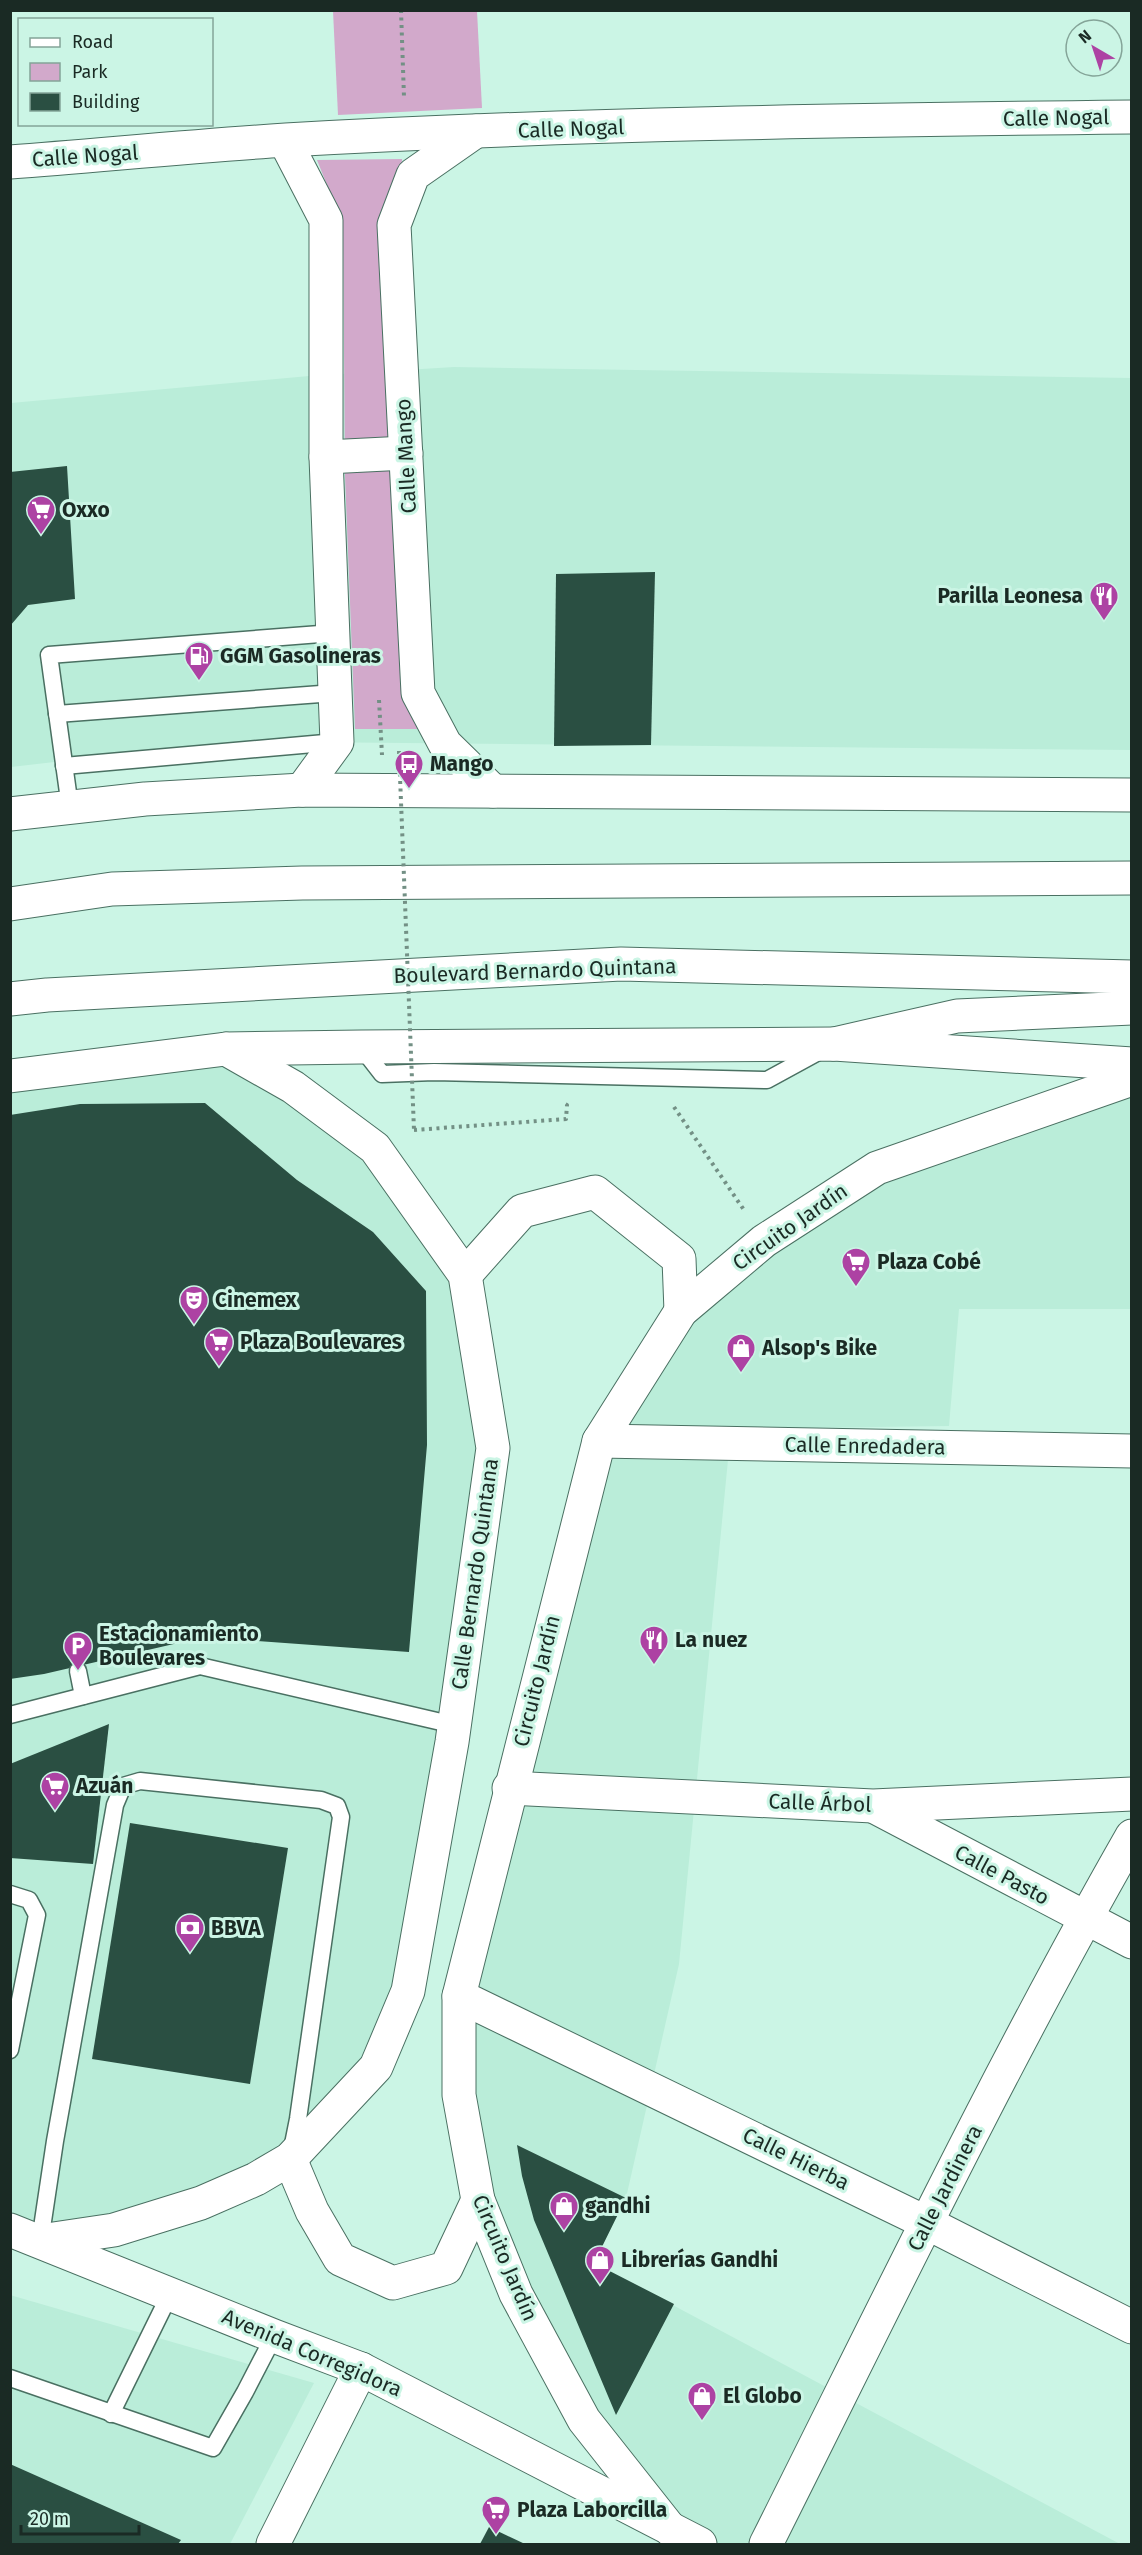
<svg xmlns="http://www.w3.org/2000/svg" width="1142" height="2555" viewBox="0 0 1142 2555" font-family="'Fira Sans',sans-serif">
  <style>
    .built { fill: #baedd9 }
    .green { fill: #d2a9cb }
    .building { fill: #2a4f42 }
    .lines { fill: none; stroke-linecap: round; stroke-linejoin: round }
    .service-casing { stroke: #4a7062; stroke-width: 19 }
    .minor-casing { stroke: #4a7062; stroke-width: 35 }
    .tertiary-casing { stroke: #4a7062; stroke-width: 35 }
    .secondary-casing { stroke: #4a7062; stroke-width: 35 }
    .primary-casing { stroke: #4a7062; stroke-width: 35 }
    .path { stroke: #739085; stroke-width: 4; stroke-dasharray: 3 4.5; stroke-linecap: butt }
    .service { stroke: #fff; stroke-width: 16 }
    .minor { stroke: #fff; stroke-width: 33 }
    .tertiary { stroke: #fff; stroke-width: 33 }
    .secondary { stroke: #fff; stroke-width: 33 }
    .primary { stroke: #fff; stroke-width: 33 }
    .path-bridge { stroke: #739085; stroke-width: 4; stroke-dasharray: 3 4.5; stroke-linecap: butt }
    .labels { text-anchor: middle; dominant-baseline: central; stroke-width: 6; stroke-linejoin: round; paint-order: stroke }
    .street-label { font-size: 21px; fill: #1a2a24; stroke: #cbf5e5 }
    .poi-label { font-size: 21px; font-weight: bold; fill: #1a2a24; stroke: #cbf5e5; text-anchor: start }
  </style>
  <rect width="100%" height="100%" fill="#cbf5e5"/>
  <!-- built -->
  <g class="built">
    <path d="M454 367 1131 378V750L301 742 141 752 11 767V403L309 376Z"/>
    <path d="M226 1049 317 1103 465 1275 493 1448 452 1742 376 2067 290 2159 201 2203 10 2230V1076Z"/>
    <path d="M1131 1079V1309H959L949 1426 731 1429 679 1964 626 2198 594 2263 1120 2544H700L584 2420 478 2200 459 1996 599 1441 681 1311 877 1168Z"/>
    <path d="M10 2295 314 2383 230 2544H11Z"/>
  </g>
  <!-- green -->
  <g class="green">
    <path d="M333 11H477L482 108 338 115Z"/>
    <path d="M402 159 390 435 426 729H355L345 476 343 225 317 160Z"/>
  </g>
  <!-- building -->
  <g class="building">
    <path d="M67 466 75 599 28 605 10 626V472Z"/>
    <path d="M655 572 651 745 554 746 556 574Z"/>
    <path d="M205 1103 297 1180 373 1232 426 1291 427 1445 409 1652 204 1637 44 1674 10 1679V1115L80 1104Z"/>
    <path d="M109 1724 93 1864 10 1858V1764Z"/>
    <path d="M130 1823 288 1848 250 2084 92 2059Z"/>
    <path d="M517 2145 626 2198 594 2263 674 2304 616 2415 534 2220 522 2176Z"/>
    <path d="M10 2464 181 2540 178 2544H10Z"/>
    <path d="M489 2527 525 2544H480Z"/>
  </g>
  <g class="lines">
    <!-- service casing -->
    <g class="service-casing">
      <g id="service">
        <path d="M57 714 334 693"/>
        <path d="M64 766 336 742"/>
        <path d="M70 807 49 655 333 633"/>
        <path d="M361 1047 382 1074 434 1072 767 1080 822 1050"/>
        <path d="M78 1671 83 1696"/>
        <path d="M10 1715 200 1666 454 1725"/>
        <path d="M10 1894 29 1900 37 1915 10 2050"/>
        <path d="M40 2241 55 2141 115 1805 123 1786 140 1781 321 1800 337 1806 341 1817 298 2119 292 2149"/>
        <path d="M10 2378 213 2448 245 2392 274 2336"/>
        <path d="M111 2414 170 2294"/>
      </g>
    </g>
    <!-- minor casing -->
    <g class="minor-casing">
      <g id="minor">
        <path d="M476 131 413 175 394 225 418 693 445 744 493 791"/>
        <path d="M285 141 326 220V457L337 742 302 790"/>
        <path d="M10 162C102 155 194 146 286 140 567 124 850 120 1132 117"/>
        <path d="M326 457 406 453"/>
        <path d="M599 1441 1132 1451"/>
        <path d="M509 1788 873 1806 1132 1794"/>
        <path d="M875 1807 1132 1942"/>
        <path d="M459 1996 927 2223 1132 2327"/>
        <path d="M273 2544 361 2369"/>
        <path d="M766 2544C885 2307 1000 2067 1132 1836"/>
      </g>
    </g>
    <!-- tertiary casing -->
    <g class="tertiary-casing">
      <g id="tertiary">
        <path d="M465 1275 522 1211 595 1192 679 1259 681 1311"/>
        <path d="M290 2159 312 2211 340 2259 393 2283 446 2268 478 2200"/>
        <path d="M40 2241 114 2230 201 2203 256 2179 290 2159 376 2067 408 1991 452 1742 493 1448 465 1275 375 1148 293 1087 226 1049"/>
        <path d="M671 2530 584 2420 516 2294 478 2200 459 2095V1996L599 1441 681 1311 764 1241 877 1168 1132 1079"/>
      </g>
    </g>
    <!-- secondary casing -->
    <g class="secondary-casing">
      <g id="secondary">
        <path d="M10 814 145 799 302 790 1132 795"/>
        <path d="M10 1076 226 1049 361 1047 834 1044 1132 1064"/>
        <path d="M10 2230 274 2336 361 2369 700 2544"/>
      </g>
    </g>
    <!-- primary casing -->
    <g class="primary-casing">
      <g id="primary">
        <path d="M10 904 112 889 302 883 1132 878"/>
        <path d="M10 999 47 995 621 964 1132 977"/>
        <path d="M834 1044 957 1016 1132 1008"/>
      </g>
    </g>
    <!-- path -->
    <g class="path">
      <path d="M401 10 404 97"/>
      <path d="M379 700 382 755"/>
      <path d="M674 1107 744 1210"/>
      <path d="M414 1130 566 1119 567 1105 565 1104"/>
    </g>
    <!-- service -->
    <use href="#service" class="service"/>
    <!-- minor -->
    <use href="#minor" class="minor"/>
    <!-- tertiary -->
    <use href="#tertiary" class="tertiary"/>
    <!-- secondary -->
    <use href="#secondary" class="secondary"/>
    <!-- primary -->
    <use href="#primary" class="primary"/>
    <!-- path-bridge -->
    <path class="path-bridge" d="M399 751 414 1130"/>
  </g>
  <!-- icons -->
  <defs>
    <g id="supermarket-pin" transform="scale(1.5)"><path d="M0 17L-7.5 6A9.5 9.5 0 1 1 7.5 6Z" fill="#ad42a3" stroke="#cbf5e5"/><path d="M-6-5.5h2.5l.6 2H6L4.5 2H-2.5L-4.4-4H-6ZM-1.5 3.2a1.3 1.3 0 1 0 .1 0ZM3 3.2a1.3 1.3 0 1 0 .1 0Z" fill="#fff"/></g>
    <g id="restaurant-pin" transform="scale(1.5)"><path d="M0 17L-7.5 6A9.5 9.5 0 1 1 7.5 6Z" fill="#ad42a3" stroke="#cbf5e5"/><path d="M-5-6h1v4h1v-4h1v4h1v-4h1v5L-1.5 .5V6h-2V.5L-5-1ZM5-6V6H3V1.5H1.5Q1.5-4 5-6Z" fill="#fff"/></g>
    <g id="fuel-pin" transform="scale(1.5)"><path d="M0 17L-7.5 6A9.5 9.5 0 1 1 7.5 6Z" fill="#ad42a3" stroke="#cbf5e5"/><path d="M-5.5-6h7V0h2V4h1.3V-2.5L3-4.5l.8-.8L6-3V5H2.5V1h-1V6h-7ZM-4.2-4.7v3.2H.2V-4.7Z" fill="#fff"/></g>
    <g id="bus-pin" transform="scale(1.5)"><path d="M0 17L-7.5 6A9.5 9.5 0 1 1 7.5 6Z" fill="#ad42a3" stroke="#cbf5e5"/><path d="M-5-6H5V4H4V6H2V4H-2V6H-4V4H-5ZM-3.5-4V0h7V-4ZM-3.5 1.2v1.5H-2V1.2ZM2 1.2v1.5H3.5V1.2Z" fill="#fff"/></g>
    <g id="theatre-pin" transform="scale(1.5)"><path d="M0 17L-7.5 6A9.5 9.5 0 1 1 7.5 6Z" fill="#ad42a3" stroke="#cbf5e5"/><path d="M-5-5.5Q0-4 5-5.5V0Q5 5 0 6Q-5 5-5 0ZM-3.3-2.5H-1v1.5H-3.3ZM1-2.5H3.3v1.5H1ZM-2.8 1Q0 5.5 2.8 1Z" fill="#fff"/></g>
    <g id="shop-pin" transform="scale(1.5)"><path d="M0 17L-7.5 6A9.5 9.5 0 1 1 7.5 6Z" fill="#ad42a3" stroke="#cbf5e5"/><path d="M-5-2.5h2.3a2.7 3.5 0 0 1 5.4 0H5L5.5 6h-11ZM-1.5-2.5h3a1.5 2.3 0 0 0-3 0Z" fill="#fff"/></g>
    <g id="parking-pin" transform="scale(1.5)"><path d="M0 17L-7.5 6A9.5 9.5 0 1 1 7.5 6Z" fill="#ad42a3" stroke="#cbf5e5"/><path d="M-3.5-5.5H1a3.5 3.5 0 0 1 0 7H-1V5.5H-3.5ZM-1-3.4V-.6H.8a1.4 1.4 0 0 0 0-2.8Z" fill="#fff"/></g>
    <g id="bank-pin" transform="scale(1.5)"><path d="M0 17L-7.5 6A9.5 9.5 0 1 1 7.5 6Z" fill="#ad42a3" stroke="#cbf5e5"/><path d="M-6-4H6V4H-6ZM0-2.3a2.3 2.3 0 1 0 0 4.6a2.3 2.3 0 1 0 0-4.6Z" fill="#fff"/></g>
  </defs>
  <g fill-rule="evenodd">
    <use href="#supermarket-pin" x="41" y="510"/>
    <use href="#restaurant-pin" x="1104" y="596"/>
    <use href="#fuel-pin" x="199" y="656"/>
    <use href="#bus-pin" x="409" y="764"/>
    <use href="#supermarket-pin" x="856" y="1262"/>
    <use href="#theatre-pin" x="194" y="1300"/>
    <use href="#supermarket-pin" x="219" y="1342"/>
    <use href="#shop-pin" x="741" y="1348"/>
    <use href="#restaurant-pin" x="654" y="1640"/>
    <use href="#parking-pin" x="78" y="1646"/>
    <use href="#supermarket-pin" x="55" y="1786"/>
    <use href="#bank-pin" x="190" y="1928"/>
    <use href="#shop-pin" x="564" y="2206"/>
    <use href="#shop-pin" x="600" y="2260"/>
    <use href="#shop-pin" x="702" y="2396"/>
    <use href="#supermarket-pin" x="496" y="2510"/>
  </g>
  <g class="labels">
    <!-- street labels -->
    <g class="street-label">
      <text transform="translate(1056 118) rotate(-1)">Calle Nogal</text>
      <text transform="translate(571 129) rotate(-2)">Calle Nogal</text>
      <text transform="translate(85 156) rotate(-4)">Calle Nogal</text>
      <text transform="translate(406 456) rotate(-93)">Calle Mango</text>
      <text transform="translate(535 971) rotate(-2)">Boulevard Bernardo Quintana</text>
      <text transform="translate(790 1227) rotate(-35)">Circuito Jardín</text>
      <text transform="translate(865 1446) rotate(1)">Calle Enredadera</text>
      <text transform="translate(475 1574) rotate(-82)">Calle Bernardo Quintana</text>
      <text transform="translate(537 1681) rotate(-76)">Circuito Jardín</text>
      <text transform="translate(820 1803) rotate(2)">Calle Árbol</text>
      <text transform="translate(1002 1875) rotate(28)">Calle Pasto</text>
      <text transform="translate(796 2159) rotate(26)">Calle Hierba</text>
      <text transform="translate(945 2188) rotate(-63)">Calle Jardinera</text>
      <text transform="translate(505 2258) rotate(67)">Circuito Jardín</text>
      <text transform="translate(312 2353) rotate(23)">Avenida Corregidora</text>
    </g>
    <!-- poi labels -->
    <g class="poi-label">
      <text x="62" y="510">Oxxo</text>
      <text x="1083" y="596" text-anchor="end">Parilla Leonesa</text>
      <text x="220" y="656">GGM Gasolineras</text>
      <text x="430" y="764">Mango</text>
      <text x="877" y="1262">Plaza Cobé</text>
      <text x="215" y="1300">Cinemex</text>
      <text x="240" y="1342">Plaza Boulevares</text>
      <text x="762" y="1348">Alsop's Bike</text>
      <text x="99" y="1634">Estacionamiento<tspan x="99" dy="24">Boulevares</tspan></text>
      <text x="675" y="1640">La nuez</text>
      <text x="76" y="1786">Azuán</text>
      <text x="211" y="1928">BBVA</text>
      <text x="585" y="2206">gandhi</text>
      <text x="621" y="2260">Librerías Gandhi</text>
      <text x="723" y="2396">El Globo</text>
      <text x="517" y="2510">Plaza Laborcilla</text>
    </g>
  </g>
  <!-- border -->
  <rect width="1142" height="2555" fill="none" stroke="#1a2a24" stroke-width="24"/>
  <!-- legend -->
  <rect x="18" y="18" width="195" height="108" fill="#cbf5e5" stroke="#84a498" stroke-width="1.5"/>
  <rect x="30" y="38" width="30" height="9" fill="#ffffff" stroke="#84a498" stroke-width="1.5"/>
  <text x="72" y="48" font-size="18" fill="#1a2a24">Road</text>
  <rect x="30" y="63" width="30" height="18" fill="#d2a9cb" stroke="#84a498" stroke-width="1.5"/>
  <text x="72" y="78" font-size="18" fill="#1a2a24">Park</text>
  <rect x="30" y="93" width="30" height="18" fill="#2a4f42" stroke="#84a498" stroke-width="1.5"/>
  <text x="72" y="108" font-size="18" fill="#1a2a24">Building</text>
  <!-- north arrow -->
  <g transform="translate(1094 48) rotate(321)"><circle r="28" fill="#cbf5e5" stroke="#84a498" stroke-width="1.5"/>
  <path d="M0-4.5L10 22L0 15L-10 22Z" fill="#ad42a3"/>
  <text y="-9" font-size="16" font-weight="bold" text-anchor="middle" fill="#1a2a24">N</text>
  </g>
  <!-- scale -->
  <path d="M21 2525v9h118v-9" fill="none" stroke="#1a2a24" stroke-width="3"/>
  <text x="30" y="2525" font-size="18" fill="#1a2a24" stroke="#cbf5e5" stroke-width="4.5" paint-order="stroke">20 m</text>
</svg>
